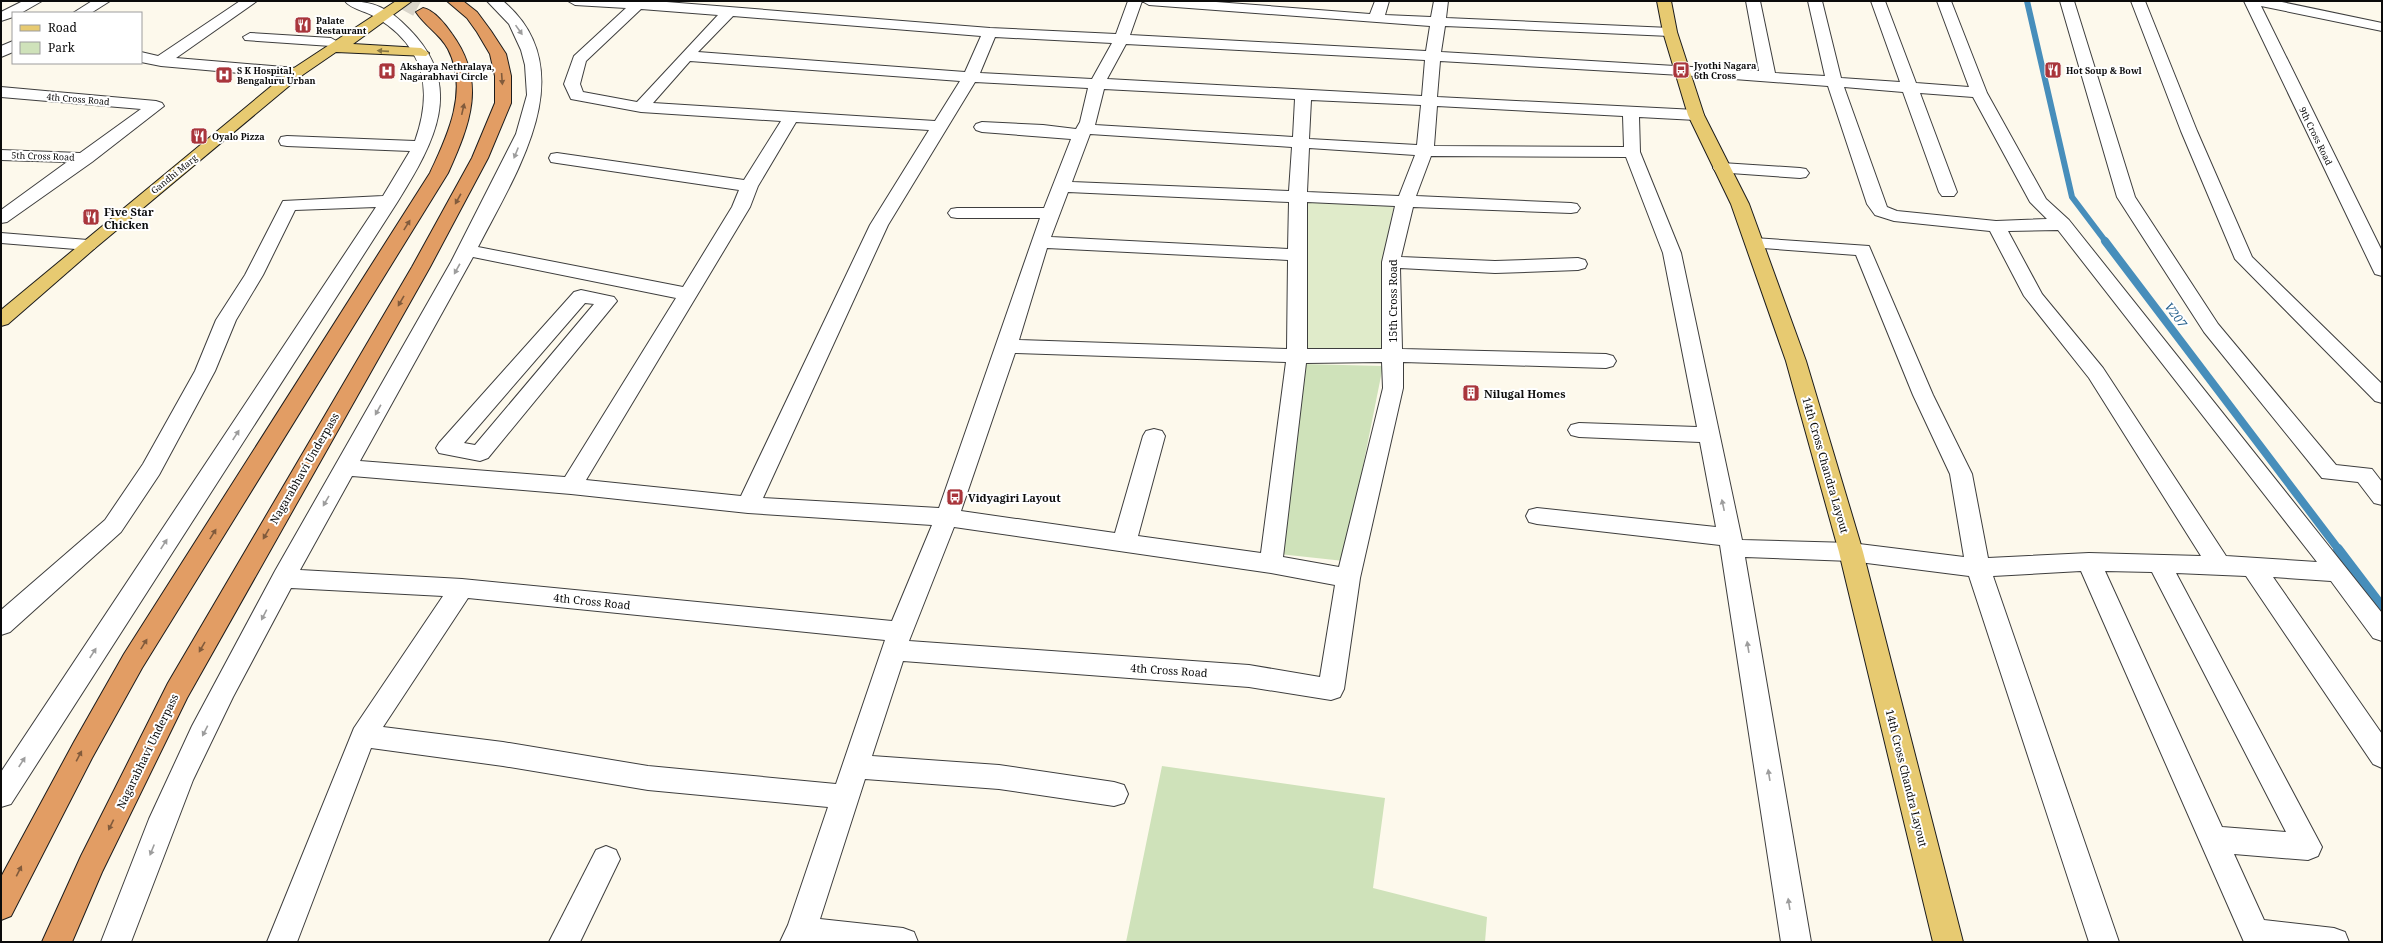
<svg xmlns="http://www.w3.org/2000/svg" width="2383" height="943" viewBox="0 0 2383 943" font-family="'Noto Serif',serif">
  <style>
    .green { fill: #cfe2ba }
    .pitch { fill: #e0ebca }
    .lines { fill: none; stroke-linecap: round; stroke-linejoin: round }
    .stream-far2 { stroke: #478ebb; stroke-width: 6 }
    .stream-far1 { stroke: #478ebb; stroke-width: 8 }
    .stream { stroke: #478ebb; stroke-width: 10 }
    .highway-tunnel { stroke: #d9d5ca; stroke-width: 16; stroke-dasharray: 16 8; stroke-linecap: butt }
    .minor-casing { stroke: #3e3e3e; stroke-width: 2 }
    .major-casing { stroke: #1c1c1c; stroke-width: 2 }
    .highway-casing { stroke: #1c1c1c; stroke-width: 2 }
    .minor { fill: #fff; fill-rule: evenodd }
    .major { fill: #e7ca71; fill-rule: evenodd }
    .highway { fill: #e29d64; fill-rule: evenodd }
    .oneway { fill: #9d9d9d }
    .oneway2 { fill: #847443 }
    .oneway3 { fill: #815b3c }
    .labels { text-anchor: middle; dominant-baseline: central; stroke-width: 4; stroke-linejoin: round; paint-order: stroke }
    .far-poi-label { font-size: 9px; font-weight: bold; fill: #0b0b0b; stroke: #fff; text-anchor: start }
    .far-street-label { font-size: 9px; fill: #0b0b0b; stroke: #fff }
    .poi-label { font-size: 11px; font-weight: bold; fill: #0b0b0b; stroke: #fff; text-anchor: start }
    .street-label { font-size: 11px; fill: #0b0b0b; stroke: #fff }
    .water-label { font-size: 12px; font-style: italic; fill: #25608c; stroke: #fff }
  </style>
  <rect width="100%" height="100%" fill="#fdf9ec"/>
  <!-- green -->
  <g class="green">
    <path d="M1303 364 1383 366 1344 561 1279 554Z"/>
    <path d="M1162 766 1385 798 1373 888 1487 917 1485 942H1126Z"/>
  </g>
  <!-- pitch -->
  <path class="pitch" d="M1307 202 1394 205 1383 258 1384 349 1307 348Z"/>
  <g class="lines">
    <!-- stream-far2 -->
    <path class="stream-far2" d="M2027 1 2072 197 2106 242"/>
    <!-- stream-far1 -->
    <path class="stream-far1" d="M2105 241 2339 550"/>
    <!-- stream -->
    <path class="stream" d="M2338 549 2382 607"/>
    <!-- highway-tunnel -->
    <path class="highway-tunnel" d="M403 1 423 12"/>
    <!-- minor casing -->
    <g class="minor-casing">
      <g id="minor">
        <path d="M23 1H42L21 13H13V17L1 21V12Z"/>
        <path d="M92 1H110L91 13H73Z"/>
        <path d="M240 1H257L176 58 296 68 301 70 304 73 301 76 296 78 161 66 141 62V52L158 56Z"/>
        <path d="M345 1C374 1 389 8 409 29 466 86 434 143 398 201L11 804 1 807V772L376 207 295 210 263 275 236 320 215 371 159 475 121 532 10 632 1 635V610L105 520 143 464 195 371 216 320 245 275 283 201 383 196 410 151 287 146 281 145 279 141 281 137 287 136 415 141C433 91 425 47 377 18 369 12 350 9 345 1Z"/>
        <path d="M487 1H503C585 70 516 173 478 247L683 287 732 207 739 190 557 163 551 162 549 158 551 154 557 153 744 180 781 121 641 112 571 99 564 84 574 56 626 8 575 5 568 1H654L990 28 1116 34 1128 1H1203L1370 14 1375 1H1389L1385 15 1431 17 1434 1H1448L1446 18 1670 28 1677 32 1670 36 1445 26 1441 52 1759 71 1746 1H1760L1775 73 1825 76 1808 1H1822L1841 78 1900 82 1871 1H1885L1916 83 1969 87 1937 1H1951L1987 93 2046 199 2069 220 2382 613V641L2373 638 2331 581 2273 577 2382 734V768L2373 764 2246 576 2176 573 2322 847 2318 856 2308 860 2234 854 2264 920 2334 928 2345 932 2349 942H2244L2081 571 1993 576 2119 942H2089L1969 576 1851 561 1745 557 1811 942H1781L1720 545 1537 524 1529 522 1526 516 1529 510 1537 508 1716 527 1700 442 1579 437 1571 435 1568 430 1571 425 1579 423 1697 427 1663 253 1626 157 1431 156 1416 196 1571 203 1577 204 1580 208 1577 212 1571 213 1413 207 1401 257 1495 261 1578 258 1585 260 1587 264 1585 268 1578 270 1495 273 1400 268 1402 349 1606 354 1613 356 1616 361 1613 366 1606 368 1403 362V388L1360 578 1344 689 1340 697 1331 700 1249 687 903 661 872 756 999 765 1114 782 1124 785 1128 794 1124 803 1114 806 999 789 865 779 820 919 903 928 914 932 918 942H780L788 925 828 807 648 790 503 766 371 748 297 942H267L354 728 443 596 291 588 233 697 193 780 131 942H101L149 819 192 726 275 571 451 262 516 134 527 95 525 65 521 50 509 24ZM1142 1 1149 5 1430 26 1426 51 1130 35ZM641 9 718 15 637 102 583 92 580 84 586 61ZM733 16 981 36 965 72 698 52ZM995 37 1112 43 1092 79 980 73ZM1126 44 1425 60 1422 96 1107 79ZM690 61 960 81 935 121 653 103ZM1440 61 1681 75 1828 86 1867 204 1875 215 1894 221 1990 231 2024 296 2089 378 2201 556 2089 553 1988 558 1972 474 1933 395 1869 246 1754 238 1748 239 1745 243 1748 247 1856 255 1913 395 1950 474 1964 557 1851 543 1742 540 1681 253 1640 152 1639 117 1696 120 1702 118 1704 115 1702 112 1696 110 1437 97ZM975 82 1088 88 1080 122 1076 129 1043 125 982 122 976 124 974 127 976 130 982 132 1071 139 1044 208H957L951 209 948 213 951 217 957 218H1040L939 508 763 498 888 225ZM1844 87 1903 92 1939 192 1942 196H1954L1957 192 1920 93 1973 97 2030 202 2047 219 1996 221 1897 211 1887 207ZM1104 89 1295 99 1293 137 1095 125ZM1311 100 1421 105 1417 145 1309 139ZM1437 106 1623 116 1624 147 1434 146ZM796 122 929 130 870 225 741 496 586 480 750 207 758 186ZM1090 134 1292 147 1289 191 1072 182ZM1309 148 1415 155 1399 196 1307 192ZM1068 192 1289 202 1288 249 1051 237ZM1307 202 1395 206 1382 262V349H1307ZM2058 230 2317 562 2226 556 2103 368 2042 294 2008 231ZM1047 248 1288 260 1287 349 1019 340ZM473 257 676 298 565 477 360 461ZM1015 353 1286 362 1261 553 1138 536 1165 436 1162 431 1154 429 1146 431 1143 436 1115 533 961 511ZM1382 362 1383 388 1339 567 1283 557 1306 363ZM352 476 571 494 748 513 932 525 892 621 462 579 300 570ZM954 527 1271 573 1335 585 1320 677 1249 665 909 641ZM2105 571 2152 572 2286 832 2222 827ZM468 598 885 640 836 784 648 766 503 742 383 727Z"/>
        <path d="M2060 1H2074L2135 197 2218 324 2336 465 2372 469 2382 482V505L2374 503 2358 482 2322 478 2204 332 2117 197Z"/>
        <path d="M2131 1H2145L2197 131 2252 257 2382 384V403L2375 401 2235 259 2181 131Z"/>
        <path d="M2244 1H2277L2382 23V31L2261 6 2382 251V276L2375 274 2373 270Z"/>
        <path d="M250 33 331 38 338 42 331 46 245 40 243 37Z"/>
        <path d="M13 41V52L1 57V46Z"/>
        <path d="M1 87 156 101 162 103 164 106 92 162 7 222 1 223V210L67 162 1 160V150L80 153 141 109 1 97Z"/>
        <path d="M1722 163 1800 168 1806 169 1809 173 1806 177 1800 178 1716 172 1713 168 1716 164Z"/>
        <path d="M1 233 88 240 94 241 97 245 94 249 88 250 1 243Z"/>
        <path d="M581 290 614 297 617 301 488 458 480 461 439 453 436 448 439 443 574 292ZM585 303 594 304 475 445 464 443Z"/>
        <path d="M606 846 616 850 620 859 580 942H549L596 850Z"/>
      </g>
    </g>
    <!-- major casing -->
    <g class="major-casing">
      <g id="major">
        <path d="M396 1H412L353 44 421 48 429 53 426 56 336 52 301 76 94 249 8 324 1 326V310L291 70Z"/>
        <path d="M1657 1H1671L1677 32 1704 115 1749 204 1806 361 1863 552 1963 942H1933L1839 552 1786 361 1731 204 1688 115 1663 32Z"/>
      </g>
    </g>
    <!-- highway casing -->
    <g class="highway-casing">
      <g id="highway">
        <path d="M447 1H463L477 12 491 31 506 54 511 76V103L488 158 430 267 187 698 102 872 72 942H42L81 856 168 683 412 267 472 158 495 103V76L490 54 477 32 467 18Z"/>
        <path d="M423 8C434 10 446 25 452 34 487 82 470 124 448 173L142 668 92 758 11 916 1 920V877L74 742 124 654 430 173C448 135 469 90 448 49 440 34 425 26 416 12Z"/>
      </g>
    </g>
    <!-- minor -->
    <use href="#minor" class="minor"/>
    <!-- major -->
    <use href="#major" class="major"/>
    <!-- highway -->
    <use href="#highway" class="highway"/>
  </g>
  <!-- one-way arrows -->
  <defs><path id="oneway-solid" d="M-6-.8H1V-3.2L6.5 0L1 3.2V.8H-6Z"/></defs>
  <g class="oneway">
    <use href="#oneway-solid" transform="translate(519 30) rotate(55)"/>
    <use href="#oneway-solid" transform="translate(516 153) rotate(112)"/>
    <use href="#oneway-solid" transform="translate(457 269) rotate(119)"/>
    <use href="#oneway-solid" transform="translate(378 410) rotate(119)"/>
    <use href="#oneway-solid" transform="translate(236 435) rotate(-57)"/>
    <use href="#oneway-solid" transform="translate(326 501) rotate(120)"/>
    <use href="#oneway-solid" transform="translate(1723 505) rotate(-102)"/>
    <use href="#oneway-solid" transform="translate(164 544) rotate(-57)"/>
    <use href="#oneway-solid" transform="translate(264 615) rotate(117)"/>
    <use href="#oneway-solid" transform="translate(1748 647) rotate(-99)"/>
    <use href="#oneway-solid" transform="translate(93 653) rotate(-57)"/>
    <use href="#oneway-solid" transform="translate(205 731) rotate(117)"/>
    <use href="#oneway-solid" transform="translate(22 762) rotate(-57)"/>
    <use href="#oneway-solid" transform="translate(1769 775) rotate(-99)"/>
    <use href="#oneway-solid" transform="translate(152 850) rotate(112)"/>
    <use href="#oneway-solid" transform="translate(1789 904) rotate(-99)"/>
  </g>
  <use class="oneway2" href="#oneway-solid" transform="translate(383 51) rotate(-176)"/>
  <g class="oneway3">
    <use href="#oneway-solid" transform="translate(502 79) rotate(86)"/>
    <use href="#oneway-solid" transform="translate(463 109) rotate(-77)"/>
    <use href="#oneway-solid" transform="translate(458 199) rotate(119)"/>
    <use href="#oneway-solid" transform="translate(407 225) rotate(-58)"/>
    <use href="#oneway-solid" transform="translate(401 301) rotate(120)"/>
    <use href="#oneway-solid" transform="translate(213 534) rotate(-58)"/>
    <use href="#oneway-solid" transform="translate(266 534) rotate(120)"/>
    <use href="#oneway-solid" transform="translate(144 644) rotate(-58)"/>
    <use href="#oneway-solid" transform="translate(202 647) rotate(120)"/>
    <use href="#oneway-solid" transform="translate(79 756) rotate(-62)"/>
    <use href="#oneway-solid" transform="translate(111 825) rotate(116)"/>
    <use href="#oneway-solid" transform="translate(19 871) rotate(-63)"/>
  </g>
  <!-- icons -->
  <defs>
    <g id="restaurant-square" transform="scale(0.9)"><rect x="-9" y="-9" width="18" height="18" rx="4" fill="#a9353b" stroke="#fff"/><path d="M-5-6h1v4h1v-4h1v4h1v-4h1v5L-1.5 .5V6h-2V.5L-5-1ZM5-6V6H3V1.5H1.5Q1.5-4 5-6Z" fill="#fff"/></g>
    <g id="bus-square" transform="scale(0.9)"><rect x="-9" y="-9" width="18" height="18" rx="4" fill="#a9353b" stroke="#fff"/><path d="M-5-6H5V4H4V6H2V4H-2V6H-4V4H-5ZM-3.5-4V0h7V-4ZM-3.5 1.2v1.5H-2V1.2ZM2 1.2v1.5H3.5V1.2Z" fill="#fff"/></g>
    <g id="hospital-square" transform="scale(0.9)"><rect x="-9" y="-9" width="18" height="18" rx="4" fill="#a9353b" stroke="#fff"/><path d="M-5-5h3v3.5h4V-5h3V5h-3V1.5h-4V5h-3Z" fill="#fff"/></g>
    <g id="building-square" transform="scale(0.9)"><rect x="-9" y="-9" width="18" height="18" rx="4" fill="#a9353b" stroke="#fff"/><path d="M-4-6H4V6H1V3H-1V6H-4ZM-2.5-4.3h1.7v1.8h-1.7ZM.8-4.3h1.7v1.8H.8ZM-2.5-1h1.7V.8h-1.7ZM.8-1h1.7V.8H.8Z" fill="#fff"/></g>
  </defs>
  <g fill-rule="evenodd">
    <use href="#restaurant-square" x="303" y="25"/>
    <use href="#bus-square" x="1681" y="70"/>
    <use href="#restaurant-square" x="2053" y="70"/>
    <use href="#hospital-square" x="387" y="71"/>
    <use href="#hospital-square" x="224" y="75"/>
    <use href="#restaurant-square" x="199" y="136"/>
    <use href="#restaurant-square" x="91" y="217"/>
    <use href="#building-square" x="1471" y="393"/>
    <use href="#bus-square" x="955" y="497"/>
  </g>
  <g class="labels">
    <!-- far-poi labels -->
    <g class="far-poi-label">
      <text x="316" y="20">Palate<tspan x="316" dy="10">Restaurant</tspan></text>
      <text x="1694" y="65">Jyothi Nagara<tspan x="1694" dy="10">6th Cross</tspan></text>
      <text x="400" y="66">Akshaya Nethralaya,<tspan x="400" dy="10">Nagarabhavi Circle</tspan></text>
      <text x="237" y="70">S K Hospital,<tspan x="237" dy="10">Bengaluru Urban</tspan></text>
      <text x="2066" y="70">Hot Soup &amp; Bowl</text>
      <text x="212" y="136">Oyalo Pizza</text>
    </g>
    <!-- far-street labels -->
    <g class="far-street-label">
      <text transform="translate(78 99) rotate(5)">4th Cross Road</text>
      <text transform="translate(2316 136) rotate(64)">9th Cross Road</text>
      <text transform="translate(43 156) rotate(2)">5th Cross Road</text>
      <text transform="translate(174 174) rotate(-39)">Gandhi Marg</text>
    </g>
    <!-- poi labels -->
    <g class="poi-label">
      <text x="104" y="211">Five Star<tspan x="104" dy="13">Chicken</tspan></text>
      <text x="1484" y="393">Nilugal Homes</text>
      <text x="968" y="497">Vidyagiri Layout</text>
    </g>
    <!-- street labels -->
    <g class="street-label">
      <text transform="translate(1392 301) rotate(-90)">15th Cross Road</text>
      <text transform="translate(1826 465) rotate(74)">14th Cross Chandra Layout</text>
      <text transform="translate(304 468) rotate(-60)">Nagarabhavi Underpass</text>
      <text transform="translate(592 601) rotate(6)">4th Cross Road</text>
      <text transform="translate(1169 670) rotate(4)">4th Cross Road</text>
      <text transform="translate(147 751) rotate(-64)">Nagarabhavi Underpass</text>
      <text transform="translate(1907 778) rotate(76)">14th Cross Chandra Layout</text>
    </g>
    <!-- water labels -->
    <g class="water-label">
      <text transform="translate(2176 315) rotate(53)">V207</text>
    </g>
  </g>
  <!-- border -->
  <rect width="2383" height="943" fill="none" stroke="#0b0b0b" stroke-width="4"/>
  <!-- legend -->
  <rect x="12" y="12" width="130" height="52" fill="#ffffff" stroke="#9d9d9d"/>
  <rect x="20" y="25" width="20" height="6" fill="#e7ca71" stroke="#9d9d9d"/>
  <text x="48" y="32" font-size="12" fill="#0b0b0b">Road</text>
  <rect x="20" y="42" width="20" height="12" fill="#cfe2ba" stroke="#9d9d9d"/>
  <text x="48" y="52" font-size="12" fill="#0b0b0b">Park</text>
</svg>
